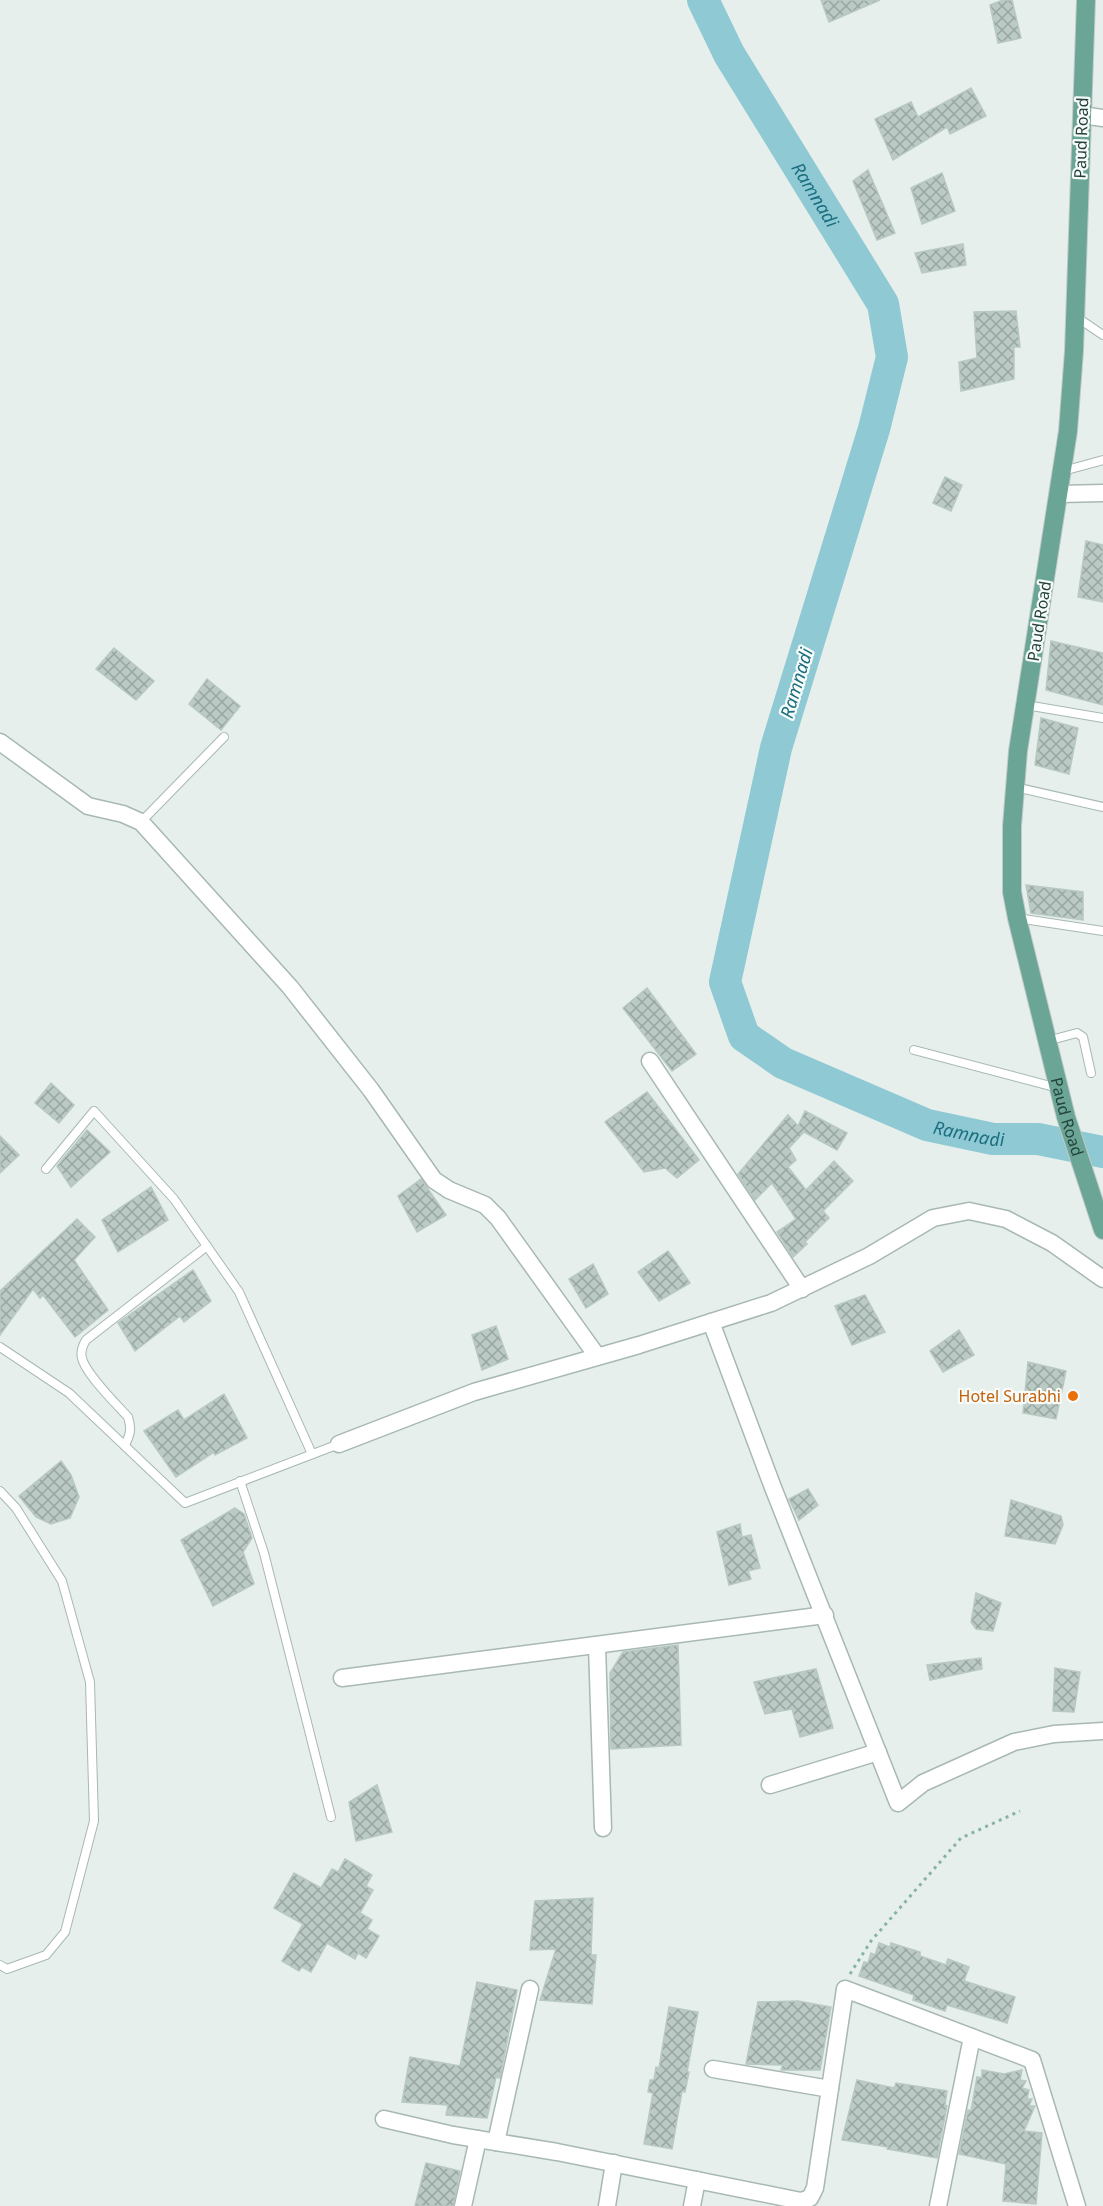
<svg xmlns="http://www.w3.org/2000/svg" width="1103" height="2206" viewBox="0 0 1103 2206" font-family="'Noto Sans',sans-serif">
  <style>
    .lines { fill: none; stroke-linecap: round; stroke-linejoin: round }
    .river { stroke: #8ec9d4; stroke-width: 32 }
    .building { fill: url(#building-cross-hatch); stroke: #b8c9c2; stroke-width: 1.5 }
    .lane-casing { stroke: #a8b8b2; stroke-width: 10 }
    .street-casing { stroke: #a8b8b2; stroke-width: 19 }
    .primary-casing { stroke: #c2cac8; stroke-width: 20 }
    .path { stroke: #86b3a5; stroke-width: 3; stroke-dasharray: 3 4.5; stroke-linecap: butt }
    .lane { stroke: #fff; stroke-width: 8 }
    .street { stroke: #fff; stroke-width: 16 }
    .primary { stroke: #6aa596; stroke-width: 18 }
    .food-dot { fill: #e8710a; stroke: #f7fbf9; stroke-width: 2 }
    .labels { text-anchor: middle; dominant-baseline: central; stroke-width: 4.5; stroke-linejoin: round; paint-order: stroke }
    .street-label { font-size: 16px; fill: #24423a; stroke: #f7fbf9 }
    .food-label { font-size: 16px; fill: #c56008; stroke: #f7fbf9; text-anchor: end }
    .water-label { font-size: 18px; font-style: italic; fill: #1c6f80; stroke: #f7fbf9 }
  </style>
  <defs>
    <pattern id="building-cross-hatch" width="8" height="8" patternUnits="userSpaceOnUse" patternTransform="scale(1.5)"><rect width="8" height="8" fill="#bbcac4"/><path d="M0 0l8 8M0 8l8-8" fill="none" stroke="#98a6a0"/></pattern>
  </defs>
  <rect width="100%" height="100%" fill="#e6efeb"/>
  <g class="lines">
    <!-- river -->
    <path class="river" id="s1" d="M703 0 729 54 883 304 892 357 874 429 776 748 725 982 744 1036 783 1063 927 1125 993 1139H1038L1103 1152"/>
  </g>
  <!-- building -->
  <g class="building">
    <path d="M821 0H880L829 22Z"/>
    <path d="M1003 0H1012L1021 38 998 43 990 5Z"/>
    <path d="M971 88 986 116 950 134 947 127 893 160 875 119 911 102 918 117Z"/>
    <path d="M868 170 895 233 877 240 853 181Z"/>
    <path d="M942 173 955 211 922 224 911 188Z"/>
    <path d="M963 244 966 265 922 273 915 253Z"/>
    <path d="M1016 311 1020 347H1014V379L961 391 959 362 977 358 974 312Z"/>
    <path d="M945 477 962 485 951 511 933 503Z"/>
    <path d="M1086 541 1103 545V602L1078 597Z"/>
    <path d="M1051 641 1103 653V705L1046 690Z"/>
    <path d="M114 648 154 681 136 700 96 669Z"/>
    <path d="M207 679 240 706 221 730 189 704Z"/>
    <path d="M1041 718 1078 728 1069 774 1035 765Z"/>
    <path d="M1026 885 1083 892V920L1031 913Z"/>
    <path d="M647 988 696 1054 672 1071 623 1008Z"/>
    <path d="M51 1083 74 1105 59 1123 35 1103Z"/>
    <path d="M647 1092 699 1160 677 1178 665 1168 644 1172 605 1122Z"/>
    <path d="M805 1111 847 1133 837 1150 804 1132 789 1148 796 1160 788 1167 806 1190 834 1161 853 1181 823 1211 829 1218 805 1242 807 1244 793 1257 777 1232 796 1219 772 1183 755 1200 738 1174 788 1115 798 1126Z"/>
    <path d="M87 1130 110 1152 71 1187 57 1166Z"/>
    <path d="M0 1136 19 1155 0 1173Z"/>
    <path d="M421 1179 446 1215 417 1232 398 1196Z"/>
    <path d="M151 1187 168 1220 118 1252 102 1220Z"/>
    <path d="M77 1219 95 1237 74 1260 108 1310 75 1337 43 1295 40 1298 33 1289 0 1335V1291Z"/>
    <path d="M668 1251 690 1283 659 1301 638 1272Z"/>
    <path d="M593 1264 608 1294 586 1308 569 1279Z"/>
    <path d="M193 1270 211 1301 184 1322 180 1316 135 1351 118 1323Z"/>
    <path d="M865 1295 885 1332 852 1345 835 1306Z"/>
    <path d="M496 1326 508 1359 482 1370 472 1335Z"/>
    <path d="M959 1330 974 1355 943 1372 930 1351Z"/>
    <path d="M1028 1362 1066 1371 1056 1419 1023 1413Z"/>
    <path d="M224 1394 247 1438 215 1455 214 1452 176 1477 144 1431 178 1410 184 1420Z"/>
    <path d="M61 1461 71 1475 79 1497 70 1518 51 1524 36 1517 19 1496Z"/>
    <path d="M808 1489 818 1505 799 1520 789 1499Z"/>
    <path d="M1011 1500 1061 1516 1063 1525 1055 1544 1005 1536Z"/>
    <path d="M235 1508 244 1514 252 1538 243 1552 254 1584 213 1606 181 1540Z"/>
    <path d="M740 1524 742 1537 751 1535 760 1568 748 1571 751 1579 729 1585 717 1532Z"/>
    <path d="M976 1593 1001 1603 993 1631 976 1629 971 1622Z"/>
    <path d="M678 1645 681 1745 611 1749 610 1673 623 1652Z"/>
    <path d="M981 1658 982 1669 930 1680 927 1665Z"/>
    <path d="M1055 1668 1080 1672 1074 1712 1053 1711Z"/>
    <path d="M816 1669 833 1728 800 1737 792 1709 765 1714 754 1682Z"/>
    <path d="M377 1785 392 1832 356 1841 349 1802Z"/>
    <path d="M345 1859 372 1875 366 1886 373 1890 360 1913 372 1920 367 1929 379 1936 366 1958 358 1953 355 1959 327 1943 311 1972 302 1967 299 1971 282 1961 303 1924 274 1908 294 1873 321 1888 332 1869 338 1872Z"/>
    <path d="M593 1898 591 1955H596L592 2004 540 2000 556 1949 530 1950 535 1901Z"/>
    <path d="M879 1943 890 1947 891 1943 920 1952V1956L946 1965 948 1959 969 1967 964 1981 1015 1997 1007 2023 947 2005 945 2011 913 2000 914 1995 859 1976 864 1962 868 1963 871 1953 875 1955Z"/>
    <path d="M477 1982 517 1990 500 2078 496 2077 487 2118 446 2115 448 2105 402 2102 410 2057 460 2066Z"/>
    <path d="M798 2001 831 2007 820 2070H781L783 2065 746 2064 758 2002Z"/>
    <path d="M669 2007 698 2012 687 2072H689L685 2092 682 2091 672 2149 644 2144 653 2093 648 2092 650 2080H654L656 2067 659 2068Z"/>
    <path d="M982 2070 1004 2074 1022 2070 1020 2080 1026 2081 1022 2088 1029 2090 1027 2099H1032L1029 2106H1035L1024 2131 1042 2133 1036 2204 1003 2201 1006 2164 959 2154 968 2110 971 2111 977 2077 982 2078Z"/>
    <path d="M857 2080 894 2088 896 2083 947 2091 945 2105 947 2106 937 2158 887 2149 888 2147 842 2140Z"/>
    <path d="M426 2163 460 2171 453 2206H415Z"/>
  </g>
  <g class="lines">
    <!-- lane casing -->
    <g class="lane-casing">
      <g id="lane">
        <path d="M1075 316 1103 335"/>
        <path d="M1063 471 1103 460"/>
        <path d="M1026 705 1103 718"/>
        <path d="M1015 787 1103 807"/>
        <path d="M141 822 224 737"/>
        <path d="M1017 918 1103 931"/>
        <path d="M1047 1041 1077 1033 1083 1037 1091 1073"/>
        <path d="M914 1050 1058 1088"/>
        <path d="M46 1169 94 1111 174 1199 239 1292 312 1454"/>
        <path d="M0 1347 69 1393 185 1503 339 1444"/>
        <path d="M125 1445C130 1435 132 1429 128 1417 116 1404 85 1373 82 1358 80 1351 83 1345 86 1340L207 1246"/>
        <path d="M240 1481 264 1553 331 1817"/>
        <path d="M0 1491 16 1508 62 1581 90 1682 94 1821 65 1932 46 1955 7 1969 0 1965"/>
      </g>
    </g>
    <!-- street casing -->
    <g class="street-casing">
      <g id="street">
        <path d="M1082 115 1103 118"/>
        <path d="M1059 494 1103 493"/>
        <path d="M0 742 88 806 123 814 141 822 290 987 371 1090 434 1180 449 1190 485 1205 498 1218 597 1356"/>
        <path d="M650 1061 802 1289"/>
        <path d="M711 1322 772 1485 898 1803 923 1783 1014 1742 1054 1734 1103 1731"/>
        <path d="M339 1444 474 1392 639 1345 771 1303 869 1256 933 1218 969 1211 1006 1219 1052 1243 1103 1279"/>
        <path d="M597 1646 603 1828"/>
        <path d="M342 1678 825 1615"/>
        <path d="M770 1785 878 1752"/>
        <path d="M713 2069 830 2089"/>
        <path d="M384 2119 453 2135 557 2152 801 2201 810 2198 815 2188 845 1989 1032 2060 1077 2206"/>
        <path d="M496 2142 530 1989"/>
        <path d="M463 2206 478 2139"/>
        <path d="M607 2206 614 2163"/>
        <path d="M692 2206 697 2180"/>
        <path d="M938 2206 972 2037"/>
      </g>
    </g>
    <!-- primary casing -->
    <g class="primary-casing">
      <g id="primary">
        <path id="s2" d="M1086 0 1074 351 1068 431 1018 751 1012 826V892L1017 918 1066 1117 1103 1230"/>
      </g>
    </g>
    <!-- path -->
    <path class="path" d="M850 1974 871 1941 961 1838 1020 1811"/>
    <!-- lane -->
    <use href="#lane" class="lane"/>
    <!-- street -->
    <use href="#street" class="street"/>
    <!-- primary -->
    <use href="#primary" class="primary"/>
  </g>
  <!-- markers -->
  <circle class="food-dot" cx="1073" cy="1396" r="6"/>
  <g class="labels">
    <!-- street labels -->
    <g class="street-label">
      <text transform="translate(1081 138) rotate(-88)">Paud Road</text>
      <text transform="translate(1039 621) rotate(-81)">Paud Road</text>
      <text stroke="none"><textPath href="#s2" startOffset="1128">Paud Road</textPath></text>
    </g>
    <!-- food labels -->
    <g class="food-label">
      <text x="1061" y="1396">Hotel Surabhi</text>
    </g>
    <!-- water labels -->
    <g class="water-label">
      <text stroke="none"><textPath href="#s1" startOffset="225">Ramnadi</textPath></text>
      <text transform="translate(796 683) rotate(-73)">Ramnadi</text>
      <text stroke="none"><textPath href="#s1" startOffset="1359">Ramnadi</textPath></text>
    </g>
  </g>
</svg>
